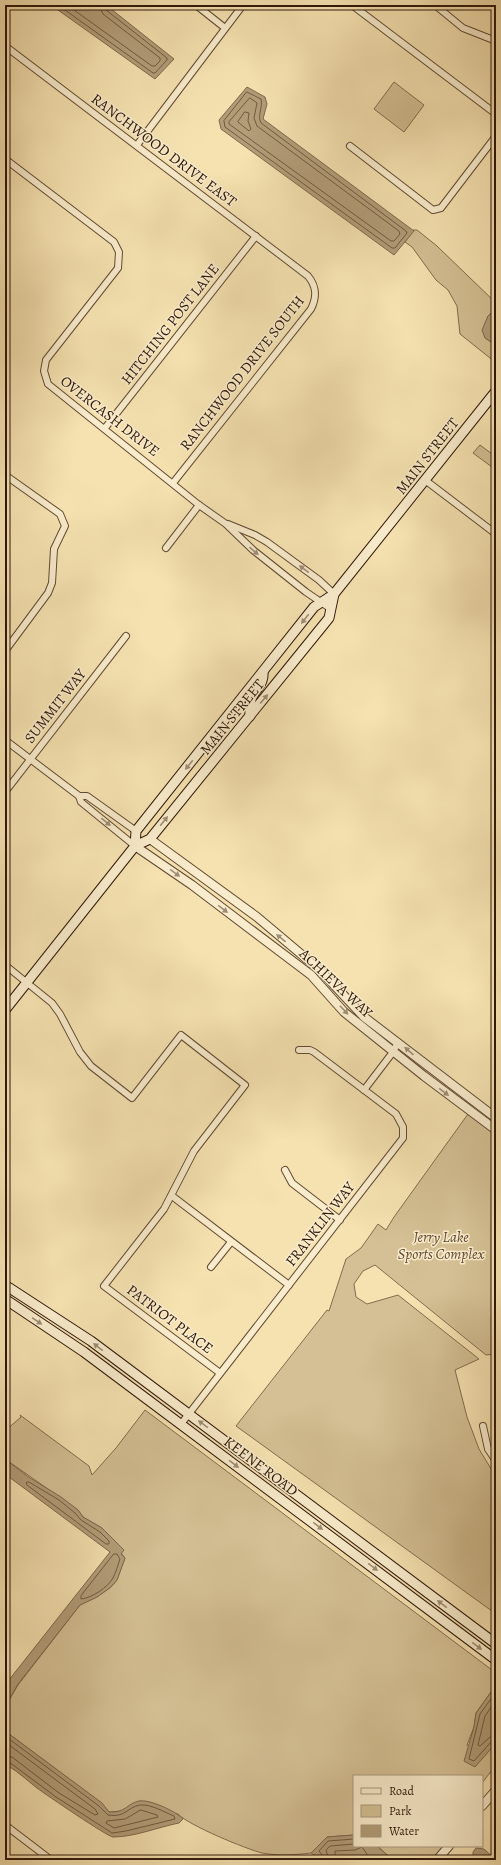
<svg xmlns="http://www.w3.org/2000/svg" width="501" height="1865" viewBox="0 0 501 1865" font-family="Alegreya,serif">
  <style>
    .green { fill: #d4c094; stroke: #816c4e }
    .water { fill: #b29d78; stroke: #7d684c }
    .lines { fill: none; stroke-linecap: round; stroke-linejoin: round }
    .shore { stroke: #705a40; stroke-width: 1 }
    .minor-casing { stroke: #604a33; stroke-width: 8 }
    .tertiary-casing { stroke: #604a33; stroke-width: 10 }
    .secondary-casing { stroke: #2e1809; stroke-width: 11 }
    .minor { stroke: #f9eccc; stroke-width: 6 }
    .tertiary { stroke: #f9eccc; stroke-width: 8 }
    .secondary { stroke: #f9eccc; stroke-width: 9 }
    .oneway { fill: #9e8d74 }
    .labels { text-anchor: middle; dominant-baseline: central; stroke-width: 3; stroke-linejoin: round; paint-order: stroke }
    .street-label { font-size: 15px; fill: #2e1809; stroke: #f9eccc }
    .park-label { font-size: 15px; font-style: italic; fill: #604a33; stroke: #f9eccc }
  </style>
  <rect width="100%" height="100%" fill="#f6e2b1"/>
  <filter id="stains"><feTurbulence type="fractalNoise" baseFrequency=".005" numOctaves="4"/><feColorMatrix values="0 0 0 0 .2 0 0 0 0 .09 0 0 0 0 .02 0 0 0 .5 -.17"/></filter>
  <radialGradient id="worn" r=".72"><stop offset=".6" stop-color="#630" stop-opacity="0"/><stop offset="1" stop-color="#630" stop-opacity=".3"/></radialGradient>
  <!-- green -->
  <g class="green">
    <path d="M394 82 424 105 404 132 374 109Z"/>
    <path d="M413 230H417L437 246 496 303V308L488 316 485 338 496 345 495 362 460 334 457 306 448 290 436 280 412 247 405 242Z"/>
    <path d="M480 445 496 457V470L473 453Z"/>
    <path d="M468 1114 496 1135V1354L486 1355 375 1265 363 1271 354 1284 356 1297 367 1304 398 1295 479 1359 455 1370 467 1417 479 1449 496 1477V1614L236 1426 327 1310 329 1311 346 1259 361 1248 378 1224 386 1230 394 1217Z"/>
    <path d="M145 1410 496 1673V1685L476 1713 474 1727 467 1745 485 1754 496 1743V1765L482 1783V1776H354V1835L327 1837 311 1853C295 1855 278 1856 262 1853 246 1849 188 1825 178 1814L133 1804 122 1811 109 1812 101 1803 5 1731V1707L18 1685 80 1605 97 1597 111 1587 117 1580 125 1558 102 1528 83 1517 78 1510 5 1459V1431L21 1417 20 1415 89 1466 92 1475 116 1448Z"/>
    <path d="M377 1846H444L432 1860H393Z"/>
  </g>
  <!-- water -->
  <g class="water">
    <path d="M51 5H106L174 59 155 79Z"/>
    <path d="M247 87 265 97 267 104 263 119 414 231 394 255 221 129 219 120Z"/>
    <path d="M496 308V345L485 338 482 330 488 316Z"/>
    <path d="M5 1459 30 1478 61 1497 78 1510 83 1517 102 1528 124 1550 121 1554 125 1558 117 1580 111 1587 97 1597 80 1605 18 1684 5 1707V1685L110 1552 5 1474Z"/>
    <path d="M496 1685V1743L475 1767 464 1761 474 1727 476 1713Z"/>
    <path d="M5 1731 102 1803 109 1812C126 1813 126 1804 139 1801 149 1799 176 1811 183 1819L179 1823C158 1827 135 1837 113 1837 108 1837 45 1794 37 1788 29 1782 13 1767 5 1765Z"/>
    <path d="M354 1835V1846H377L393 1860H323L311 1853 327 1837Z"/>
    <path d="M476 1848 484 1849 496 1860H473V1852Z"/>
  </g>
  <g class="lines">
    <!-- shore -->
    <g class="shore">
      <path d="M58 5 153 73H155L167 60V58L106 10 104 5"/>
      <path d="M67 5 152 66H155L160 61V58L103 14 99 5"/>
      <path d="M247 92 261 99C263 107 257 116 261 123L406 231 407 233 395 248H392L225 127 224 121Z"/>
      <path d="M250 98 257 103 254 118 257 126 399 231 400 234 394 241H391L229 124V122Z"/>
      <path d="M245 112 249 113 248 121 251 129 249 131 238 122Z"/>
      <path d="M27 1482H29L59 1500 75 1513 81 1520 100 1532 109 1541V1544H106L27 1485Z"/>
      <path d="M114 1554H117L120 1559C118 1565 116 1572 113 1578 108 1587 92 1598 81 1599V1596Z"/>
      <path d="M496 1692 480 1714 469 1759 474 1761 491 1742 496 1740"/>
      <path d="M496 1700 485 1716 478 1745 480 1746 490 1737 496 1735"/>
      <path d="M5 1736 99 1806 108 1815C126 1818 127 1807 140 1805 151 1804 164 1812 174 1816L175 1819 126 1831 112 1833 56 1797 9 1762 5 1761"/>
      <path d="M5 1742 95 1809 98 1814 95 1815 59 1793 12 1757 5 1756"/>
      <path d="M141 1810 157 1815 158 1817 114 1828 106 1823 107 1821 125 1819Z"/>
      <path d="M324 1860 323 1856 319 1851 328 1841 354 1839"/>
      <path d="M329 1860 326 1850 330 1846 354 1844"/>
      <path d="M335 1860V1851L355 1850 362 1847 371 1860"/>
    </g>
    <!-- minor casing -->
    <g class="minor-casing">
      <g id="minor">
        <path d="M196 5 225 28"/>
        <path d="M352 5 496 114"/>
        <path d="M435 5 463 28 496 41"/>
        <path d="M5 46 308 276C317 287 317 297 311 309L173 483"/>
        <path d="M137 145 243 5"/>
        <path d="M350 146 433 210 441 208 496 136"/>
        <path d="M5 159 114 242 119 252 118 268 46 360 44 371 48 384 199 505 226 524 253 550 306 592 331 609"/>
        <path d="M105 428 256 236"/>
        <path d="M5 475 60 514 65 526 54 549 52 583 48 593 5 651"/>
        <path d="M425 480 496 534"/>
        <path d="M228 524 255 535 267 542 319 580 334 594"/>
        <path d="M166 548 199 505"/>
        <path d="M5 740 79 796 81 802 135 846"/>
        <path d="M5 792 126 636"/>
        <path d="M79 796H87L136 831"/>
        <path d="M5 965 52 1003 60 1014 80 1052 91 1066 132 1098 181 1035 245 1085 194 1151 164 1209 104 1286 220 1373"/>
        <path d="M364 1090 393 1052 398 1042"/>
        <path d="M285 1170 292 1183 340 1220"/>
        <path d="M172 1196 289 1285"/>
        <path d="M211 1267 231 1242"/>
        <path d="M181 1424 403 1138V1127L396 1114 314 1052 310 1050H299"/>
        <path d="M483 1426 488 1449 496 1461"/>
        <path d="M5 1825 51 1860"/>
      </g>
    </g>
    <!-- tertiary casing -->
    <g class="tertiary-casing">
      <g id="tertiary">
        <path d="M150 839 257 917 320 970 364 1017 496 1118"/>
        <path d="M135 846 192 885 311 975 344 1012 424 1076 496 1130"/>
        <path d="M482 1806 496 1790"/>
        <path d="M437 1860 449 1846"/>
      </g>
    </g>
    <!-- secondary casing -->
    <g class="secondary-casing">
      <g id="secondary">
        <path d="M250 716C250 710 249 703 252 697 257 687 264 684 263 672"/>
        <path d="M135 846 136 831 314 607 334 594 496 391"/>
        <path d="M5 1010 135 846 150 839 329 618 334 594"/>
        <path d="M5 1285 91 1341 496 1644"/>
        <path d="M5 1299 84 1352 496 1660"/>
      </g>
    </g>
    <!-- minor -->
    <use href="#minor" class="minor"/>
    <!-- tertiary -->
    <use href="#tertiary" class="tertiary"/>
    <!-- secondary -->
    <use href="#secondary" class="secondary"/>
  </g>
  <!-- one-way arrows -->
  <defs><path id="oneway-solid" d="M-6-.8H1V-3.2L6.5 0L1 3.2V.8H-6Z"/></defs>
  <g class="oneway">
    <use href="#oneway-solid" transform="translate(254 551) rotate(41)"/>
    <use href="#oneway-solid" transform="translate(304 569) rotate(-144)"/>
    <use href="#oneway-solid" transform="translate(305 619) rotate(128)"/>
    <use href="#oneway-solid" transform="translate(264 699) rotate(-50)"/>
    <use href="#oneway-solid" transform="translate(189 765) rotate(128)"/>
    <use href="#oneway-solid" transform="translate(164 821) rotate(-51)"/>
    <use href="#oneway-solid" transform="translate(106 822) rotate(39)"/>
    <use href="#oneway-solid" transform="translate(175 873) rotate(36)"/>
    <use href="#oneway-solid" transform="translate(223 909) rotate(37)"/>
    <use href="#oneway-solid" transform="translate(281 938) rotate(-141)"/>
    <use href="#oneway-solid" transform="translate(344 1010) rotate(46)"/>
    <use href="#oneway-solid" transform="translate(409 1051) rotate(-139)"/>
    <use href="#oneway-solid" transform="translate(444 1092) rotate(37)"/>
    <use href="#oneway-solid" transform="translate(37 1321) rotate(34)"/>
    <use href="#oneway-solid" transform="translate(98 1347) rotate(-143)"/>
    <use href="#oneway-solid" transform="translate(203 1424) rotate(-144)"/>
    <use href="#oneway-solid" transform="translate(234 1464) rotate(37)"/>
    <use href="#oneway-solid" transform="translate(318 1526) rotate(37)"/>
    <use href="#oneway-solid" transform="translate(373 1567) rotate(37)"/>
    <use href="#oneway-solid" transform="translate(442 1604) rotate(-143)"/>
    <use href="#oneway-solid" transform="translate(477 1646) rotate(37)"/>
  </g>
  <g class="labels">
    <!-- street labels -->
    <g class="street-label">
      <text transform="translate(164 150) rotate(37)">RANCHWOOD DRIVE EAST</text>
      <text transform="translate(170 324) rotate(-52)">HITCHING POST LANE</text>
      <text transform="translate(242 373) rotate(-52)">RANCHWOOD DRIVE SOUTH</text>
      <text transform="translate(110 416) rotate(38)">OVERCASH DRIVE</text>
      <text transform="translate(427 456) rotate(-52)">MAIN STREET</text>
      <text transform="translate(55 706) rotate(-52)">SUMMIT WAY</text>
      <text transform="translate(232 717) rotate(-51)">MAIN STREET</text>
      <text transform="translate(336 983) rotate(43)">ACHIEVA WAY</text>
      <text transform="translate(320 1224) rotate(-52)">FRANKLIN WAY</text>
      <text transform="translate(170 1319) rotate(37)">PATRIOT PLACE</text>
      <text transform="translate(261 1466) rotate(37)">KEENE ROAD</text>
    </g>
    <!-- park labels -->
    <g class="park-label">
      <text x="441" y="1237">Jerry Lake<tspan x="441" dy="17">Sports Complex</tspan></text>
    </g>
  </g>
  <!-- margin -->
  <rect width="501" height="1865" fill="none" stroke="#f6e2b1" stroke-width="20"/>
  <rect x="6" y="6" width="489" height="1853" fill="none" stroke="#2e1809" stroke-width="2"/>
  <rect x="10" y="10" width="481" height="1845" fill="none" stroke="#2e1809"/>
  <!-- legend -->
  <rect x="353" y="1775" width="130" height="72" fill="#f9eccc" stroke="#a8977e"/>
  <rect x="361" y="1788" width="20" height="6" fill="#f9eccc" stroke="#a8977e"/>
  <text x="389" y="1795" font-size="12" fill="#2e1809">Road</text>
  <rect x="361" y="1805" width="20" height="12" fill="#d4c094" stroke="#a8977e"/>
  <text x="389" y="1815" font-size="12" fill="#2e1809">Park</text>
  <rect x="361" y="1825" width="20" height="12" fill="#b29d78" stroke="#a8977e"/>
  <text x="389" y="1835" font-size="12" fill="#2e1809">Water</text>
  <rect width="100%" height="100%" filter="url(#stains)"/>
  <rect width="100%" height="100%" fill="url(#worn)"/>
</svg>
